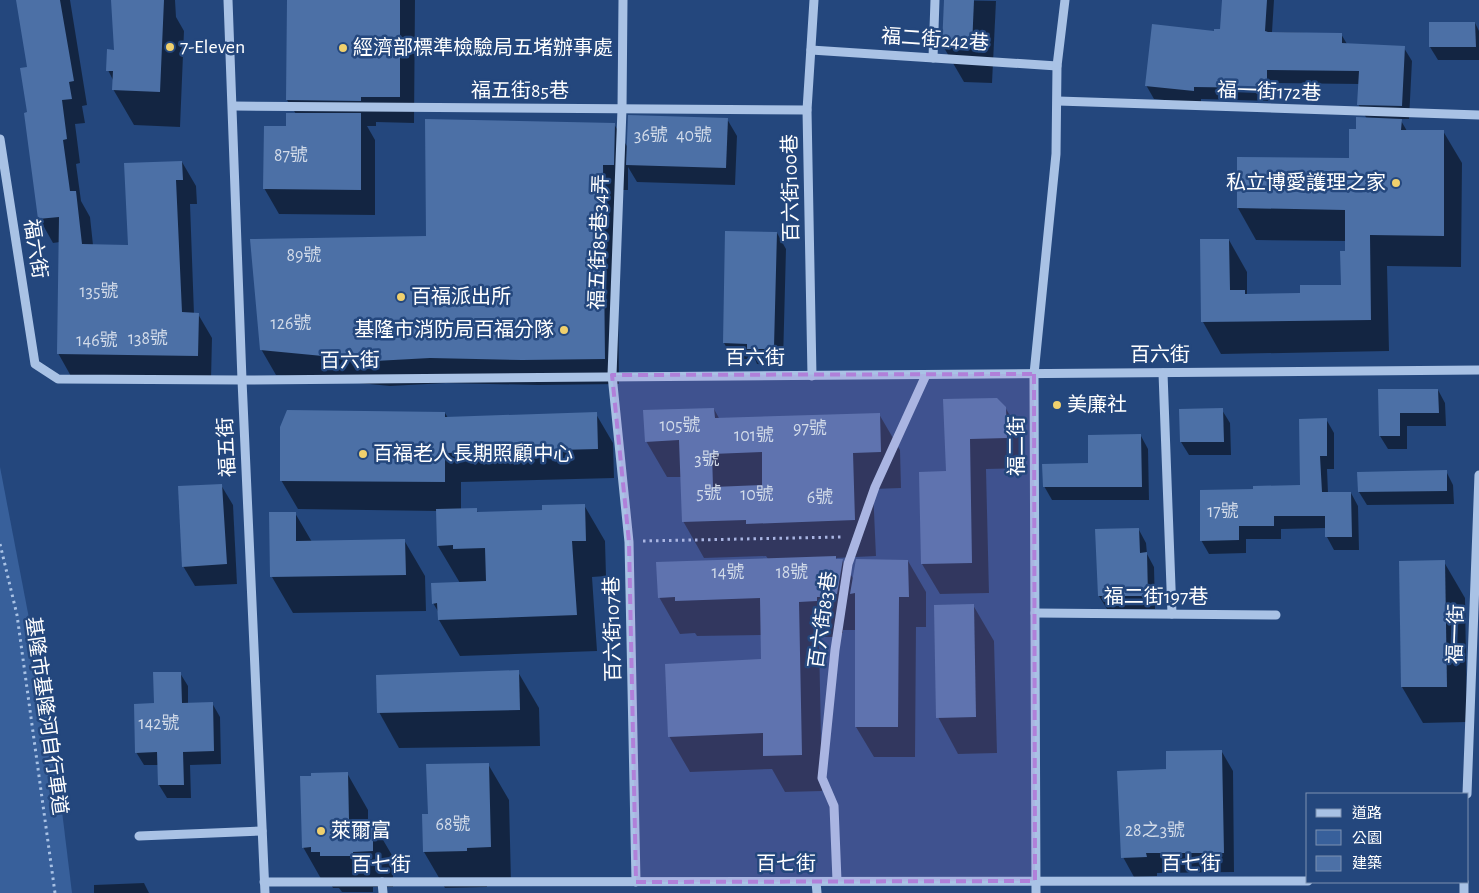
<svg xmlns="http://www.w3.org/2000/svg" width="1479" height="893" viewBox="0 0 1479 893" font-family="'Alegreya Sans','Noto Sans TC',sans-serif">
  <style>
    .green { fill: #38609b }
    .shadow { fill: #0007 }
    .building { fill: #4c70a6; fill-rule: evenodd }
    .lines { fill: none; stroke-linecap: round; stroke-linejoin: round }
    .path { stroke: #a9c2e5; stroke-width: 3; stroke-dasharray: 2.5 4; stroke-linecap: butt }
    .minor { stroke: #a9c2e5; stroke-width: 9 }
    .marked { fill: #b080d9; fill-opacity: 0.2; stroke: #b080d9; stroke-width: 4; stroke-dasharray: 10 6; stroke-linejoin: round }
    .poi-dot { fill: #f0d06d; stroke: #24477d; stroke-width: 2 }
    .labels { text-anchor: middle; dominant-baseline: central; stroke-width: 5; stroke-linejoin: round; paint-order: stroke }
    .number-label { font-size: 18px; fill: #d2dbe9 }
    .street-label { font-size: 20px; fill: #fff; stroke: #24477d }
    .poi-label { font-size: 20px; fill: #fff; stroke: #24477d; text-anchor: start }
  </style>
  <rect width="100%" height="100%" fill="#24477d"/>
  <!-- green -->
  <path class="green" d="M0 467 55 754 72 893H0Z"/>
  <!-- shadow -->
  <g class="shadow">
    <path d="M17 0H70L87 105 82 106 85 123 75 124 80 163 76 164 81 201 90 217 93 245 129 246 182 162 196 186 197 204H190L194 314H198L212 338 211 380 72 378 58 353 60 242 53 243 39 218 28 113V68Z"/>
    <path d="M112 0H175L176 17 184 31 180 127 134 125 113 89V80L108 70 115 51Z"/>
    <path d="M288 0H415L414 123 376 122V126H367L375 140V215L279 214 264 188 287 127 296 114 287 100Z"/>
    <path d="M945 0 996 1 992 83 964 82 943 46Z"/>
    <path d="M1223 0H1274L1272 32 1341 34 1347 44 1404 48 1412 61 1409 119H1400L1407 131H1443L1462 163 1461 267 1387 266 1389 351 1221 354 1203 322 1229 240 1247 272V295L1301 294 1342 286 1346 241 1256 240 1238 208 1239 158 1350 159 1357 131 1367 119 1358 104 1359 84 1274 83 1273 101 1201 99V104L1154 99 1146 85 1215 33 1221 31Z"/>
    <path d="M1430 23H1475L1479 31V60H1438L1430 47Z"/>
    <path d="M727 119 737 136 735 185 637 182 628 167V190H617L619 384 538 385 446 383 390 386 276 375 261 349 427 237 614 124 628 148Z"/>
    <path d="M727 232 777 233 786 249 783 362 775 365 757 364 755 359H733L724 343Z"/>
    <path d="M1438 390 1445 403 1446 426H1407V449H1388L1380 436 1379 391Z"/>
    <path d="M944 400 1005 407 1023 438 1024 468 986 469 989 593 940 594 922 564 947 472Z"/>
    <path d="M714 409 720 420 879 414 900 450 901 488 873 489 876 556 836 558 837 560H842L854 580 908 561 926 592V627H916L915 757H874L856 727V630H843V633H837V637H819L822 791 785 792 772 769 690 772 669 736 762 660V635L697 636 695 633 680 634 659 597 768 559 766 556 704 558 683 521 682 477H667L646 441Z"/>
    <path d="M1180 410H1222L1230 423 1231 455H1189L1181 442Z"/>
    <path d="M445 413 448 418 596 414 613 443 614 478 461 482V510L476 509 478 513 543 511 584 505 605 541 606 576 592 577 597 651 460 656 439 620V613L433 603 460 583 438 546 437 511 298 509 281 480Z"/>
    <path d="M1326 419 1334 433V469H1327L1328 493H1351L1358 506 1359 550H1334L1327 537 1326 528 1281 529V539H1246V553L1209 554 1201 540 1254 490 1301 486Z"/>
    <path d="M1141 436 1148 449 1149 500H1052L1044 486Z"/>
    <path d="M1446 471 1453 485 1454 504 1367 505 1359 492Z"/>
    <path d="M221 485 233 505 237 584 195 586 183 566Z"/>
    <path d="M270 513H295L312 542 404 540 425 576 426 611 293 613 272 577Z"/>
    <path d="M1097 530H1139L1146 543 1147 554 1154 567 1155 609H1107L1099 596Z"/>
    <path d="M1444 562 1465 598 1467 722 1423 723 1402 687Z"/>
    <path d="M973 605 994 641 997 753 958 754 938 717Z"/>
    <path d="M518 672 539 708 540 746 399 748 379 712Z"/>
    <path d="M180 673 188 686V704L212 703 220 717 221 764 190 765 191 798H167L159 785V765H144L136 752 155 705Z"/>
    <path d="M1222 752 1233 771 1234 872 1157 873V876L1134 877 1123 857 1167 770Z"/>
    <path d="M488 764 509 800 511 883 487 884V887L445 888 424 852 429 815Z"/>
    <path d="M347 773 368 810V821H372L393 857V887H373V892H342L339 888H333L330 883 324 884 303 847Z"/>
    <path d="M144 883 149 893H94V885Z"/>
  </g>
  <!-- building -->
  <g class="building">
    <path d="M16 0H60L74 81 69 82 72 99 62 100 67 139 63 140 70 191H76L82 244 128 245 124 163 182 161 183 180H176L182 312 199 313 198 356 57 354 59 217 38 219 24 113 27 112 20 68 27 67Z"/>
    <path d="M111 0H164L160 92 112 90 113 71H106L107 49 114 50Z"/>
    <path d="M287 0H400V97H361V101L286 100Z"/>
    <path d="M944 0H974L972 47 942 46Z"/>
    <path d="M1222 0H1267L1265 31 1268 32 1342 33V43L1405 46 1402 106 1357 105 1359 71 1267 70V88L1194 87V91L1145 86 1152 24 1214 31V29H1220Z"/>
    <path d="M1429 22H1475L1476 47H1429Z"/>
    <path d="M286 113H361V190L263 189 264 126H286Z"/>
    <path d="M628 115 728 118 726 168 626 165Z"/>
    <path d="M1356 117 1402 119 1401 130H1444V236L1370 235 1371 320 1201 322 1200 239H1229L1230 290H1245V294L1300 293V285H1341L1340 251H1345V210L1237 208V157L1349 158V129H1356Z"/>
    <path d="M425 119 615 123 614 165H603L605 359 522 360 430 358 375 361 260 350 250 239 426 236Z"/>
    <path d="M725 231 777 232 774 347 766 349H747V344L723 343Z"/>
    <path d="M1378 389H1438L1439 413H1400V436H1379Z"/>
    <path d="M997 398 1006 407 1007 438 970 439 972 563 921 564 919 472 946 471 943 399Z"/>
    <path d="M714 408 715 418 880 413 881 452 853 453 855 520 746 524V520L682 522 679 440 645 442 643 410ZM762 452V485L713 487 712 454Z"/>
    <path d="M1223 408 1224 442H1180L1179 409Z"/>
    <path d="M287 410 445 412V417L597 412 598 449 445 453V482L280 481V427Z"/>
    <path d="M1327 418V456H1320L1322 492H1351L1352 537H1325V516H1274V526H1239V540L1200 541V490L1253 489V486L1300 485 1299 419Z"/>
    <path d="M1141 434 1142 487H1043L1042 464 1088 463V435Z"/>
    <path d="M1447 470V491L1358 492 1357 472Z"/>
    <path d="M222 484 227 564 182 567 178 486Z"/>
    <path d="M585 504 586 541H572L577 615 438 620 437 603 432 604 431 583 486 581 485 548 453 549V545L437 546 436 509 477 508V512L542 510V505Z"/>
    <path d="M269 512H296V541L405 539 406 575 270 577Z"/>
    <path d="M1139 528 1140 553 1147 552 1148 596H1098L1095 529Z"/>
    <path d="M836 556V559H843L837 594 823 595V597H817V601L799 602 802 755 763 756V733L668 737 665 664 761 659 760 598 675 601V597L658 598 656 562Z"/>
    <path d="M856 559 908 560 909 597H899L898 727H855V593L850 594Z"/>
    <path d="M1445 560 1447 687H1401L1399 561Z"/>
    <path d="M974 604 976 717 936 718 934 605Z"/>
    <path d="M519 670 520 710 377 713 376 675Z"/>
    <path d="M153 672H181L182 703 213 702 214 751 183 752 184 785H158L157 752 135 753 134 704 154 703Z"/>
    <path d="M1222 750 1224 853H1146L1147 857 1121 858 1117 771 1166 769V751Z"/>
    <path d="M489 763 491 847 467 848V851L423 852 422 814H428L426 764Z"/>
    <path d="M348 772 349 820H373V851L353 852V856H320V852H311V847L302 848 300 776H311V773Z"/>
  </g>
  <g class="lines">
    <!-- path -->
    <g class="path">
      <path d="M643 541 842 537"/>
      <path d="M0 544 17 615 55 893"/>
    </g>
    <!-- minor -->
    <g class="minor">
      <path d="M228 0 242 380 265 893"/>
      <path d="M623 0 622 109 612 375 629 542 636 882"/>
      <path d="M811 50 1057 66"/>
      <path d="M933 58 935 0"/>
      <path d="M1058 101 1479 115"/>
      <path d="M233 106 807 110"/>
      <path d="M0 139 35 364 58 379 242 380 1479 370"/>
      <path d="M1163 373 1172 614"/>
      <path d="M812 376 807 110 814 0"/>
      <path d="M1035 613 1276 615"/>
      <path d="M1467 794 1479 475"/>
      <path d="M139 836 262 831"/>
      <path d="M837 881 834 806 822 778 835 650 848 564 875 487 926 375"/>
      <path d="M264 882 1308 881"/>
      <path d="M382 882 383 893"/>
      <path d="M816 882 817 893"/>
      <path d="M1464 882V893"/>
      <path d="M1036 893 1034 374 1056 154 1057 66 1065 0"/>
    </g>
  </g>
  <!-- marked area -->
  <path class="marked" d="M1034 374 1035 881 636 882 629 542 612 375Z"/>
  <!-- markers -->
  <g class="poi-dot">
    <circle cx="170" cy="47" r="5"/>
    <circle cx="343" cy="48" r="5"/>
    <circle cx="1396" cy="183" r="5"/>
    <circle cx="401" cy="297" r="5"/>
    <circle cx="564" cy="330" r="5"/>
    <circle cx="1057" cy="405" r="5"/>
    <circle cx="363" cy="454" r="5"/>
    <circle cx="321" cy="831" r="5"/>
  </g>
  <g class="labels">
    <!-- number labels -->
    <g class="number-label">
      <text x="651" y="136">36號</text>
      <text x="694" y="136">40號</text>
      <text x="291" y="156">87號</text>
      <text x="304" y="256">89號</text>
      <text x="99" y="292">135號</text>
      <text x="291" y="324">126號</text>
      <text x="148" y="339">138號</text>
      <text x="97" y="341">146號</text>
      <text x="680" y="426">105號</text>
      <text x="810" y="429">97號</text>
      <text x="754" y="436">101號</text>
      <text x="707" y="460">3號</text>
      <text x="709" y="494">5號</text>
      <text x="757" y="495">10號</text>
      <text x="820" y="498">6號</text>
      <text x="1223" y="512">17號</text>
      <text x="728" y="573">14號</text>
      <text x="792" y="573">18號</text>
      <text x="159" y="724">142號</text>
      <text x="453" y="825">68號</text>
      <text x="1155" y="831">28之3號</text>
    </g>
    <!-- street labels -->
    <g class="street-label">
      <text transform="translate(935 40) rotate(4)">福二街242巷</text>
      <text x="520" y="91">福五街85巷</text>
      <text transform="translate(1269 92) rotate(2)">福一街172巷</text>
      <text transform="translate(791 188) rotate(-91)">百六街100巷</text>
      <text transform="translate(599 242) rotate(-88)">福五街85巷34弄</text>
      <text transform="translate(35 249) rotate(81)">福六街</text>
      <text x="1160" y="355">百六街</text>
      <text x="755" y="358">百六街</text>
      <text transform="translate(350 361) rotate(-1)">百六街</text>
      <text transform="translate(1017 446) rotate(-90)">福二街</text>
      <text transform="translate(227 447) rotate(-93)">福五街</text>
      <text x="1156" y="597">福二街197巷</text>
      <text transform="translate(823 620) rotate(-82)">百六街83巷</text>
      <text transform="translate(613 629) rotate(-91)">百六街107巷</text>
      <text transform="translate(1456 634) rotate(-88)">福一街</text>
      <text transform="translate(46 716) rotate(82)">基隆市基隆河自行車道</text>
      <text x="786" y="864">百七街</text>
      <text x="1191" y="864">百七街</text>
      <text x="381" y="865">百七街</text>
    </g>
    <!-- poi labels -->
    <g class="poi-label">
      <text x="180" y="47">7-Eleven</text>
      <text x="353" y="48">經濟部標準檢驗局五堵辦事處</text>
      <text x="1386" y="183" text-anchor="end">私立博愛護理之家</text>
      <text x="411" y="297">百福派出所</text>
      <text x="554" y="330" text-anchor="end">基隆市消防局百福分隊</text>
      <text x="1067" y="405">美廉社</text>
      <text x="373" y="454">百福老人長期照顧中心</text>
      <text x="331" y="831">萊爾富</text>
    </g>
  </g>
  <!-- legend -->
  <rect x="1306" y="793" width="162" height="90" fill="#24477d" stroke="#7c91b1"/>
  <rect x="1316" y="809" width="25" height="8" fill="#a9c2e5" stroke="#7c91b1"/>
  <text x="1352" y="818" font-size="15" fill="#ffffff">道路</text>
  <rect x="1316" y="830" width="25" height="15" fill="#38609b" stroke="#7c91b1"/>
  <text x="1352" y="843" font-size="15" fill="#ffffff">公園</text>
  <rect x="1316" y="856" width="25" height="15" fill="#4c70a6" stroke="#7c91b1"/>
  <text x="1352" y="868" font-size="15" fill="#ffffff">建築</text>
</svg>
